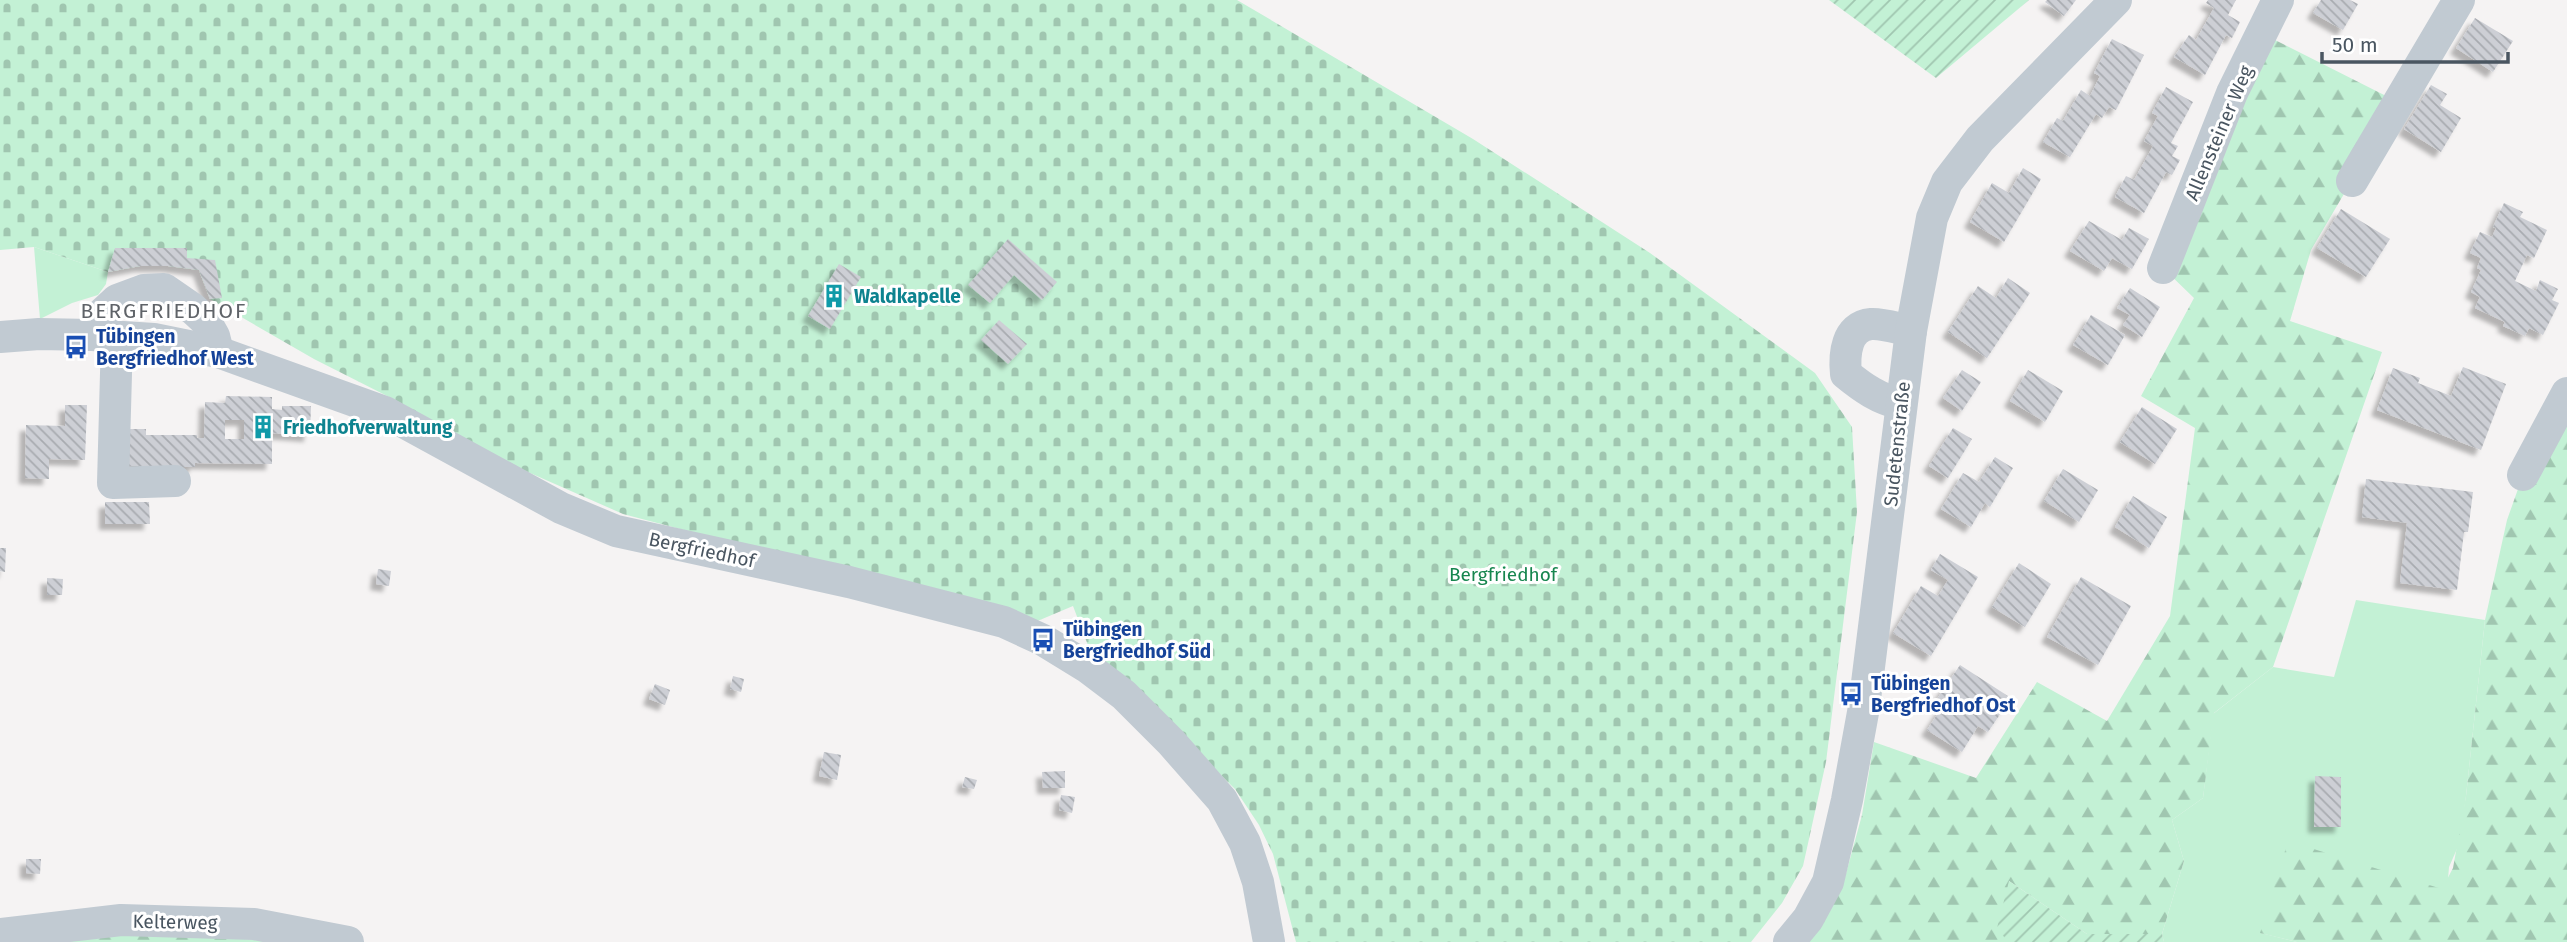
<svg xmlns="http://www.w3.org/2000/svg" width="2567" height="942" viewBox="0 0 2567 942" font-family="'Fira Sans',sans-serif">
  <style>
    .grass { fill: #c3f1d5 }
    .forest { fill: url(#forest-firs) }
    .cemetery { fill: url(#cemetery-stones) }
    .garden { fill: url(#garden-furrows) }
    .building { fill: url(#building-back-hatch); fill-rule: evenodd; filter: url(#shadow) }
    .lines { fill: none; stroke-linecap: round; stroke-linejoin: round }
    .minor { stroke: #c1cad2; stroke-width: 32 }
    .labels { text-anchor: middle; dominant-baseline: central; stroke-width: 6; stroke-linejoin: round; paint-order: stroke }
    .street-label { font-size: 19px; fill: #4a5661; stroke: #fff }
    .culture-label { font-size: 19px; font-weight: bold; fill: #0d838f; stroke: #fff; text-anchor: start }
    .transit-label { font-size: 19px; font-weight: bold; fill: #164399; stroke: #fff; text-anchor: start }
    .park-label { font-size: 19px; fill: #17864f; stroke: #fff }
    .neighbourhood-label { font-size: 21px; letter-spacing: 2px; fill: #5f6368; stroke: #fff }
  </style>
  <defs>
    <pattern id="forest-firs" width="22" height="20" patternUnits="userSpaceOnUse" patternTransform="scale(1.75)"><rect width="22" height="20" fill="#c3f1d5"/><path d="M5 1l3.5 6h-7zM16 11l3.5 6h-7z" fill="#a0c6b0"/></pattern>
    <pattern id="cemetery-stones" width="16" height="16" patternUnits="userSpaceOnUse" patternTransform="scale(1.75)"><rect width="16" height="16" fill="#c3f1d5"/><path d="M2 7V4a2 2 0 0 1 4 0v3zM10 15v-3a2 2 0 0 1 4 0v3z" fill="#a0c6b0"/></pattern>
    <pattern id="garden-furrows" width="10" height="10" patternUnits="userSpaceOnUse" patternTransform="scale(1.75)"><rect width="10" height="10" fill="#c3f1d5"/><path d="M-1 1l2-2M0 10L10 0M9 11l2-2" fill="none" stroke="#a0c6b0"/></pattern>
    <pattern id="building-back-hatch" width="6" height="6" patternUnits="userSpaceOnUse" patternTransform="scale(1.75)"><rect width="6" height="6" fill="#cdcfd5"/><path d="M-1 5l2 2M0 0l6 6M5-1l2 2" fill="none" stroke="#a8abb0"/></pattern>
    <filter id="shadow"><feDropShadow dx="-6" dy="6" stdDeviation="2" flood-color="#0004"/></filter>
  </defs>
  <rect width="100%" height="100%" fill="#f5f3f3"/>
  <!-- grass -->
  <g class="grass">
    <path d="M34 247 108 272 106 284 98 295 72 303 40 319Z"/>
    <path d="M2356 600 2485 620 2466 796 2460 842 2449 867 2447 892 2261 933 2297 942H2164L2162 934 2184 861 2172 820 2203 798 2213 714 2273 667 2334 677Z"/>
  </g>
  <!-- forest -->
  <g class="forest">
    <path d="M2263 34 2398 102 2311 250 2290 321 2382 352 2273 667 2214 713 2203 798 2172 820 2184 861 2162 934H2087L2009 881 2008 942H1808L1842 888 1862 815 1874 742 1976 778 2037 682 2107 721 2170 616 2195 428 2141 396 2194 298 2163 268Z"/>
    <path d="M2567 394V942H2297L2260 933 2288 841 2442 889 2453 868 2466 796 2485 620 2507 520 2523 475Z"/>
    <path d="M120 931 291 942H15Z"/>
  </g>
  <!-- cemetery -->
  <path class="cemetery" d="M0 0H1237L1473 139 1650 253 1815 373 1852 427 1857 512 1826 762 1803 866 1782 903 1751 942H1296L1273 854 1259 825 1235 789 1181 736 1124 687 1089 648 1073 606 1028 625 852 574 623 514 521 469 393 399 314 359 210 299 199 270 168 266H140L108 272 34 247 0 250Z"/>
  <!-- garden -->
  <g class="garden">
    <path d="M1829 0H2029L1936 78Z"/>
    <path d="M2009 881 2087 934H2162L2164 942H2008L1997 928Z"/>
  </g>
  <!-- building -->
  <g class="building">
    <path d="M2047 0H2076L2064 16 2045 2Z"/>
    <path d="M2208 0H2236L2228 15 2240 22 2232 38 2226 35 2205 75 2174 57 2189 35 2196 40 2214 8 2206 3Z"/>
    <path d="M2321 0H2350L2358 4 2343 30 2313 13Z"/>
    <path d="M2475 18 2513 41 2493 72 2456 48Z"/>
    <path d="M2112 39 2144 55 2116 110 2109 107 2102 118 2096 114 2070 157 2043 142 2057 118 2063 121 2081 90 2090 96 2100 76 2094 73Z"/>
    <path d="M2431 85 2447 94 2440 105 2461 118 2441 152 2404 129Z"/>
    <path d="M2166 87 2193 102 2171 143 2178 146 2172 156 2180 160 2172 175 2166 172 2144 213 2115 197 2126 176 2134 180 2153 146 2144 141 2158 116 2152 113Z"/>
    <path d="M2023 168 2041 179 2004 242 1970 222 1992 183 2009 193Z"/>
    <path d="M2504 203 2523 212 2520 217 2547 230 2534 258 2527 255 2515 281 2536 291 2540 280 2558 289 2552 300 2559 303 2543 335 2529 328 2525 336 2503 326 2505 322 2475 308 2480 297 2471 292 2481 270 2477 268 2481 258 2470 253 2480 232 2492 237 2496 228 2493 227Z"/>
    <path d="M2341 209 2390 239 2366 277 2317 248Z"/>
    <path d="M2089 221 2122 240 2129 228 2149 239 2132 269 2112 258 2104 271 2070 251Z"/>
    <path d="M1008 239 1057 282 1042 300 1014 275 990 303 968 285Z"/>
    <path d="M115 248H187V258L215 260 222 298 210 299 199 270 168 266H140L108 272Z"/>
    <path d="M839 264 861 277 830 329 808 316Z"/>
    <path d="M2008 278 2030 293 1987 358 1948 332 1978 286 1996 298Z"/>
    <path d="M2130 288 2160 307 2142 337 2123 325 2130 315 2117 308Z"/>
    <path d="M2091 315 2125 335 2108 365 2073 345Z"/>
    <path d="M999 320 1027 344 1008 364 981 340Z"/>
    <path d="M2463 367 2506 384 2481 450 2377 410 2393 368 2420 378 2418 383 2451 396Z"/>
    <path d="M1962 370 1981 382 1962 411 1943 398Z"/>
    <path d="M2028 370 2063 391 2045 422 2010 401Z"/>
    <path d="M226 396 272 397V409L282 410V406H311L310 436 272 433V464L195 463V467H167L140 472 139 466H119V429H146V435H197V438H204L205 402 225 403ZM225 420H244V439H225Z"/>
    <path d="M65 405H87L85 460 49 459V479L25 478 26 425 65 426Z"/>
    <path d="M2142 407 2177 429 2155 464 2120 442Z"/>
    <path d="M1953 428 1972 439 1948 478 1929 466Z"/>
    <path d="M1995 457 2013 468 1990 507 1985 503 1971 527 1941 509 1963 473 1979 482Z"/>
    <path d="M2063 469 2098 490 2079 522 2044 501Z"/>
    <path d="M2366 479 2473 492 2468 532H2464L2457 590 2400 583 2407 523 2362 517Z"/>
    <path d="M2133 496 2167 517 2149 548 2115 527Z"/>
    <path d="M105 502H149L150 524H105Z"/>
    <path d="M0 548H6L5 572 0 571Z"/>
    <path d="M1940 554 1978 577 1931 656 1893 633 1921 586 1938 596 1948 580 1931 570Z"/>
    <path d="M2019 563 2051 584 2025 627 1992 607Z"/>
    <path d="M378 569 391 571 389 586 376 584Z"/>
    <path d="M2081 577 2131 606 2098 665 2047 637Z"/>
    <path d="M47 578 63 579 62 595H47Z"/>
    <path d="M1960 665 2011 698 1988 732 1978 726 1962 752 1927 730 1944 704 1937 699Z"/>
    <path d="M733 676 744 679 741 692 730 689Z"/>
    <path d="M655 684 670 690 665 705 649 699Z"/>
    <path d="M824 752 841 755 837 780 819 776Z"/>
    <path d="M1065 771V788H1043L1042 772Z"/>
    <path d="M2315 776 2341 777V827H2314Z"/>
    <path d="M965 777 977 780 974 789 962 787Z"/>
    <path d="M1061 795 1075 797 1072 813 1059 810Z"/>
    <path d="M26 859H41L40 874 26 873Z"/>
  </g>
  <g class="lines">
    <!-- minor -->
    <g class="minor">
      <path d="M2352 181 2459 0"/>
      <path d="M2163 268 2232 93 2278 0"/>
      <path d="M92 335 103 313 117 300 144 290 164 289 193 309 205 320 214 336 218 352"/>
      <path d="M0 337 39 334 92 335 154 339 218 352 385 412 561 508 616 531 849 582 1004 622 1043 640 1087 667 1124 695 1171 742 1222 800 1245 843 1258 882 1269 942"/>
      <path d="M117 337 113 483 175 481"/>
      <path d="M1901 404C1879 399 1863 388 1846 374 1844 355 1846 326 1871 324 1883 323 1899 329 1911 331"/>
      <path d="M2523 475 2567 393"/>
      <path d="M0 934 121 920 254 924 348 942"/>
      <path d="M1789 942 1808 919 1828 882 1847 800 1864 707 1911 331 1932 218 1947 182 1980 139 2116 0"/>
    </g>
  </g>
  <!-- icons -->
  <defs>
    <g id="building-bare" transform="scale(1.89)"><path d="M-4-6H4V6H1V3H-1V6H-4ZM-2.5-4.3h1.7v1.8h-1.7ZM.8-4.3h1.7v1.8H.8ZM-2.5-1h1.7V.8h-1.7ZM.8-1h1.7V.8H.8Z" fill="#0f9aa8" stroke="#fff" stroke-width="2.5" paint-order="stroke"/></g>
    <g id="bus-bare" transform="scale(1.89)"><path d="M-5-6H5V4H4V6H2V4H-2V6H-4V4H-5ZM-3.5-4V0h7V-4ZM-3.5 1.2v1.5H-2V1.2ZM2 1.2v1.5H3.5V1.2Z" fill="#1a4fb4" stroke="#fff" stroke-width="2.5" paint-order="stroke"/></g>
  </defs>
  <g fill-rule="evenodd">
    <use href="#building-bare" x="834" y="296"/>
    <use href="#bus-bare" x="76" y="347"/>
    <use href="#building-bare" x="263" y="427"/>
    <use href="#bus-bare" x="1043" y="640"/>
    <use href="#bus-bare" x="1851" y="694"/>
  </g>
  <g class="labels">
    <!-- street labels -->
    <g class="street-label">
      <text transform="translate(2219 133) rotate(-67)">Allensteiner Weg</text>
      <text transform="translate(1897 444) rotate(-84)">Sudetenstraße</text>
      <text transform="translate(702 550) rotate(12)">Bergfriedhof</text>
      <text transform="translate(175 922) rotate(1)">Kelterweg</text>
    </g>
    <!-- culture labels -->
    <g class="culture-label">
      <text x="854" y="296">Waldkapelle</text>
      <text x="283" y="427">Friedhofverwaltung</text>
    </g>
    <!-- transit labels -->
    <g class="transit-label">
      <text x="96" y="336">Tübingen<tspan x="96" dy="22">Bergfriedhof West</tspan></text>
      <text x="1063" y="629">Tübingen<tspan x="1063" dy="22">Bergfriedhof Süd</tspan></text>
      <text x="1871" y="683">Tübingen<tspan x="1871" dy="22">Bergfriedhof Ost</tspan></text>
    </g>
    <!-- park labels -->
    <g class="park-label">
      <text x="1503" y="574">Bergfriedhof</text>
    </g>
    <!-- neighbourhood labels -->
    <g class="neighbourhood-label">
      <text x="164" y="311">BERGFRIEDHOF</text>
    </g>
  </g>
  <!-- scale -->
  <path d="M2322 52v10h186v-10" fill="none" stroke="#4a5661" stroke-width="3.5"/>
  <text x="2332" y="52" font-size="21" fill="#4a5661" stroke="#ffffff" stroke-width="5" paint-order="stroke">50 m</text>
</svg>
